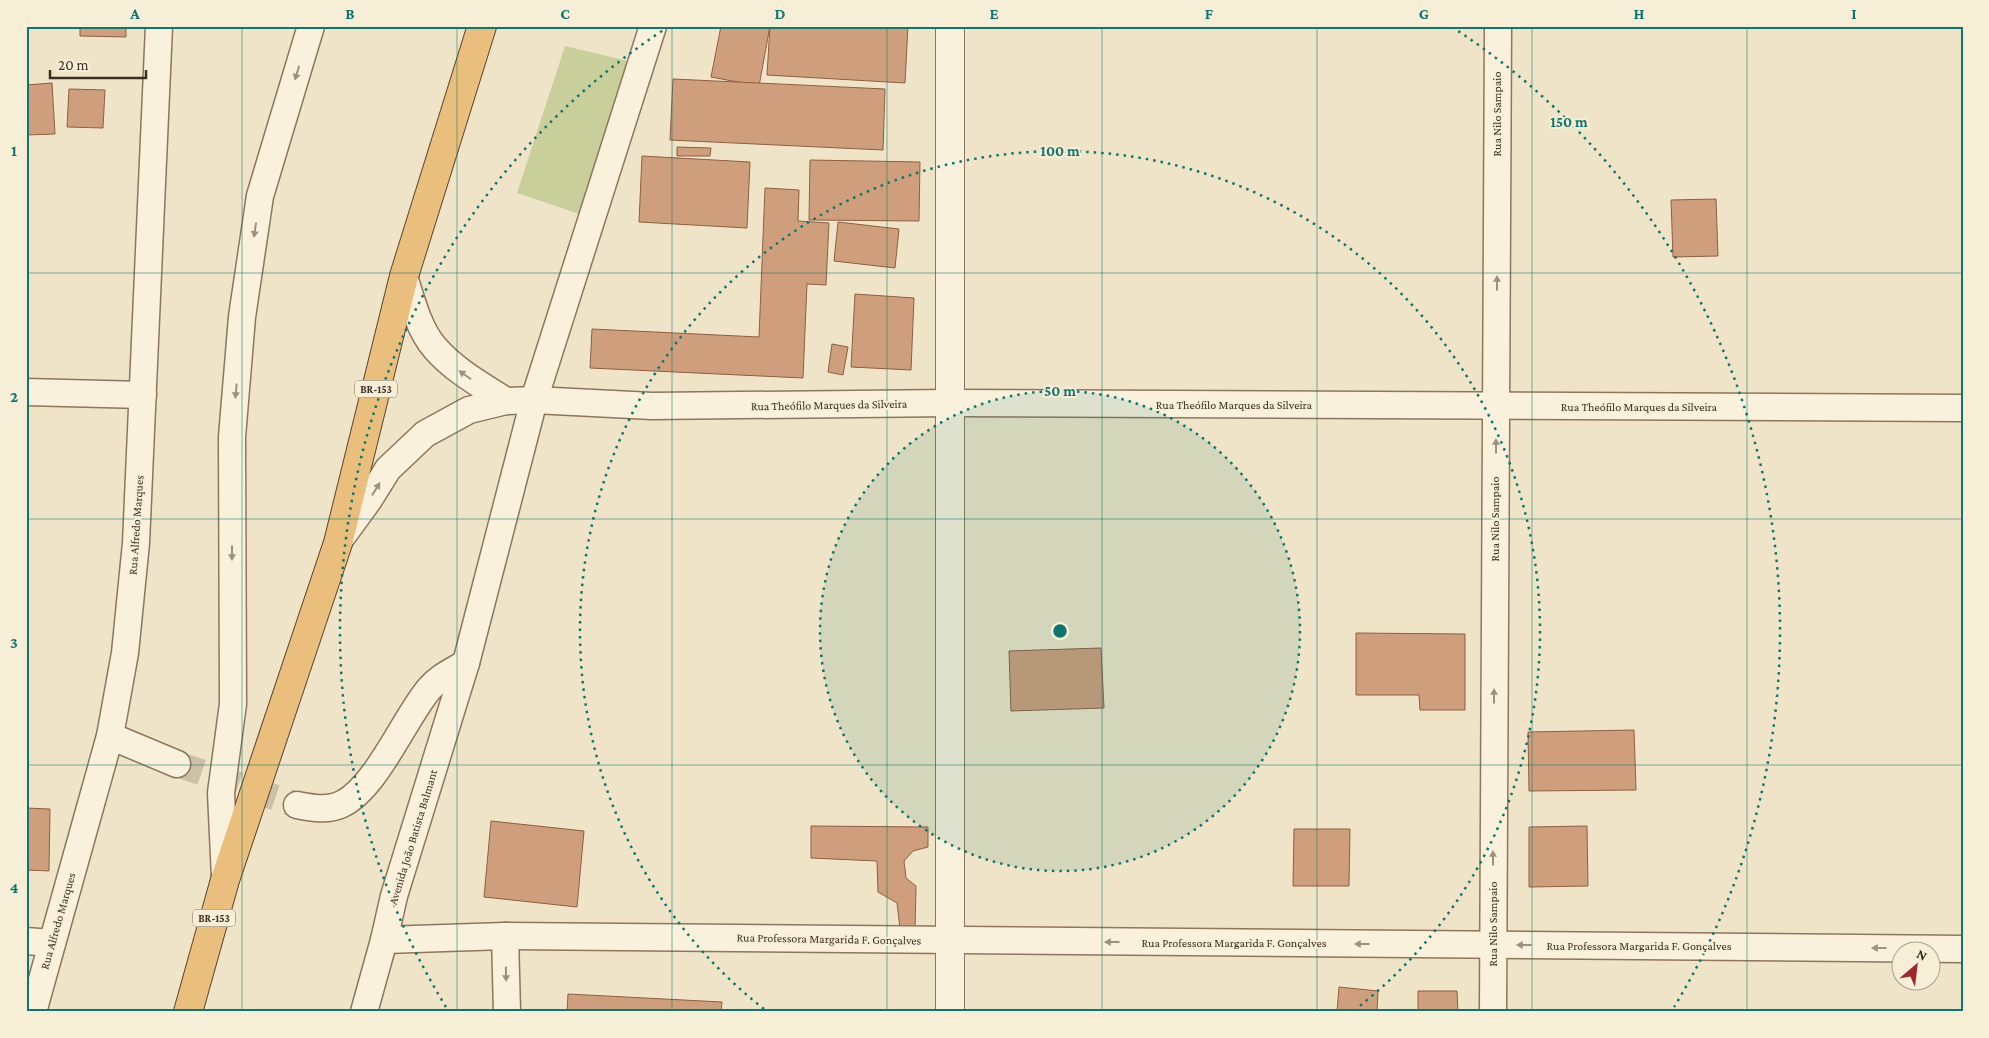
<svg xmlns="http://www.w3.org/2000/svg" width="1989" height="1038" viewBox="0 0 1989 1038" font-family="'Crimson Pro',serif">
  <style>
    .pitch { fill: #c9cf9b }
    .building { fill: #cf9f7d; stroke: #8d5f41 }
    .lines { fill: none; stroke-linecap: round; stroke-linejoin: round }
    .minor-tunnel { stroke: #ccc0a6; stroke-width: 26; stroke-dasharray: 26 13; stroke-linecap: butt }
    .minor-casing { stroke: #8d765c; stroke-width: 29 }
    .tertiary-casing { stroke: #8d765c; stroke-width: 30 }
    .trunk-casing { stroke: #5b4430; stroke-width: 30 }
    .minor { stroke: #faf1dc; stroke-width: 26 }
    .tertiary { stroke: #faf1dc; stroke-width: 28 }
    .trunk { stroke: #eabe7c; stroke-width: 28 }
    .oneway { fill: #9c907e }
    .grid { fill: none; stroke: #0f766e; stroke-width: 1; stroke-opacity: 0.55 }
    .ring { fill: none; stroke: #0f766e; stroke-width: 2.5; stroke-dasharray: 2.5 5 }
    .labels { text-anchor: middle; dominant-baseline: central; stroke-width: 4; stroke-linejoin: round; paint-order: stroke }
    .shield { fill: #f7eed8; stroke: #756857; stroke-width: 1 }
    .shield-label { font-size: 11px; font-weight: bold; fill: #3d2e20 }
    .street-label { font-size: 12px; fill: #3d2e20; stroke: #f7eed8 }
    .centre { fill: #0f766e; stroke: #f7eed8; stroke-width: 2.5 }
    .ring-label { font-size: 15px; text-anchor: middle; font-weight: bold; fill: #0f766e; stroke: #f7eed8; stroke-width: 4; stroke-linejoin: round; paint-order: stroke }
    .neatline { fill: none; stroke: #0f766e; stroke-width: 2 }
    .grid-label { font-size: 16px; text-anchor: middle; font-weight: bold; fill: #0f766e }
  </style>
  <rect width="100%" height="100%" fill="#f0e4c8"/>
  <!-- pitch -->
  <path class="pitch" d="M565 46 632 62 585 216 517 193Z"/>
  <!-- building -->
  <g class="building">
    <path d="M80 26H126V37L80 36Z"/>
    <path d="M721 26H770L759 86 711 77Z"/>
    <path d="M770 26H908L905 83 767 75Z"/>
    <path d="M673 79 885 89 883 150 670 140Z"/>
    <path d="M52 83 55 134 26 135V85Z"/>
    <path d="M69 89 105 90 103 128 67 127Z"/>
    <path d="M677 147 711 148 710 156H677Z"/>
    <path d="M642 156 750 162 747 228 639 222Z"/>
    <path d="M810 160 920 162 919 221 809 220Z"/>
    <path d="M765 188 799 190 798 221 829 223 826 285 807 284 803 378 590 368 592 329 759 337Z"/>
    <path d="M1716 199 1718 256 1673 257 1671 200Z"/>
    <path d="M838 222 899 229 895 268 834 261Z"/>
    <path d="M855 294 914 298 911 370 851 367Z"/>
    <path d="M832 344 848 347 843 375 828 372Z"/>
    <path d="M1356 633 1465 634V710H1420L1419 695H1356Z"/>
    <path d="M1101 648 1104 708 1011 711 1009 651Z"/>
    <path d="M1634 730 1636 790 1529 791 1528 732Z"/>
    <path d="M26 808 50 809 49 871 26 870Z"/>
    <path d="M491 821 584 831 577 907 484 897Z"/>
    <path d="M811 826 928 827V847L913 851 904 861 906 878 916 886 915 930 900 928 897 903 878 892 877 861 811 858Z"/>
    <path d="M1587 826 1588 886 1529 887V827Z"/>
    <path d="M1294 829H1350L1349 886H1293Z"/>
    <path d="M1339 987 1378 991 1377 1012H1337Z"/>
    <path d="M1418 991H1457L1458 1012H1418Z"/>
    <path d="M568 994 722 1002 721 1012H567Z"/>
  </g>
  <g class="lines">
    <!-- minor-tunnel -->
    <path class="minor-tunnel" d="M177 764 297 805"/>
    <!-- minor casing -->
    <g class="minor-casing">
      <g id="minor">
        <path d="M404 276C411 299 419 330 435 348 454 370 481 385 506 401"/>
        <path d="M26 392 143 395"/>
        <path d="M338 542 368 501 388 469 425 434 469 410 506 401 534 400 652 406 950 403 1963 408"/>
        <path d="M110 736 177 764"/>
        <path d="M297 805C312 808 328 811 342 804 376 788 404 719 429 689 439 677 453 671 466 663"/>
        <path d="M225 878 221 793 233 704 232 437 242 317 260 196 311 26"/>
        <path d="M505 936 507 1012"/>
        <path d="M384 940 505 936 1963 949"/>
        <path d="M26 941 52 943"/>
        <path d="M33 1012 110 736 125 653 136 543 159 26"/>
        <path d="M364 1012 384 940 394 896 466 663 534 400 653 26"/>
        <path d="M1493 1012 1498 26"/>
      </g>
    </g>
    <!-- tertiary casing -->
    <g class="tertiary-casing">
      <path id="tertiary" d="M950 1012V26"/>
    </g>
    <!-- trunk casing -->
    <g class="trunk-casing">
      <path id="trunk" d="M188 1012 225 880 338 543 404 276 482 26"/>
    </g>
    <!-- minor -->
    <use href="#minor" class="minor"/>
    <!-- tertiary -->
    <use href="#tertiary" class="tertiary"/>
    <!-- trunk -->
    <use href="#trunk" class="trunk"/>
  </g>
  <!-- one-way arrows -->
  <defs><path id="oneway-solid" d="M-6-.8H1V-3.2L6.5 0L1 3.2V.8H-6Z" transform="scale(1.25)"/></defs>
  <g class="oneway">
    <use href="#oneway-solid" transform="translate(297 73) rotate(107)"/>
    <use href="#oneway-solid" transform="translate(255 230) rotate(98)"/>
    <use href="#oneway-solid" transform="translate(1497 283) rotate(-90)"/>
    <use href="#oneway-solid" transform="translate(465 375) rotate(-145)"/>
    <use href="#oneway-solid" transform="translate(236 391) rotate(95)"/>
    <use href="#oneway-solid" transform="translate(1496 446) rotate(-90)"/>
    <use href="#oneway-solid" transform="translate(376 489) rotate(-58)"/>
    <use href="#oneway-solid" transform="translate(232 553) rotate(90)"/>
    <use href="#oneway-solid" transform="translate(1494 696) rotate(-90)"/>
    <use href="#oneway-solid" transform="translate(1493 858) rotate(-90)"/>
    <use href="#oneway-solid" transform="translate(1112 942) rotate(-180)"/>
    <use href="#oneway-solid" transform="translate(1362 944) rotate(-180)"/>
    <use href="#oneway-solid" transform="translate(1524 945) rotate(-180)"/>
    <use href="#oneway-solid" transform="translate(1879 948) rotate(-180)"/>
    <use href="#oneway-solid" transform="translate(506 974) rotate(89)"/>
  </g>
  <!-- grid -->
  <path class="grid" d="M242 26V1012M457 26V1012M672 26V1012M887 26V1012M1102 26V1012M1317 26V1012M1532 26V1012M1747 26V1012M26 273H1963M26 519H1963M26 765H1963"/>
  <!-- distance rings -->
  <circle cx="1060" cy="631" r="240" fill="#0f766e" fill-opacity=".12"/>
  <g class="ring">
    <circle cx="1060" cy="631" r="240"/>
    <path d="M764 1009A480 480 0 1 1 1356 1009"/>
    <path d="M446 1007A720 720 0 0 1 668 27M1452 27A720 720 0 0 1 1674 1007"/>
  </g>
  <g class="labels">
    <!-- shield labels -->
    <g class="shield">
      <rect x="355" y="380.5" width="42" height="17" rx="4"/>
      <rect x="193" y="909.5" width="42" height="17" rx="4"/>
    </g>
    <g class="shield-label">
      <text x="376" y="389">BR-153</text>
      <text x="214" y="918">BR-153</text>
    </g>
    <!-- street labels -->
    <g class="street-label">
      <text transform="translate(1497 114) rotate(-90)">Rua Nilo Sampaio</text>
      <text transform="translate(829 405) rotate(-1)">Rua Theófilo Marques da Silveira</text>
      <text x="1234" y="405">Rua Theófilo Marques da Silveira</text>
      <text x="1639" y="407">Rua Theófilo Marques da Silveira</text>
      <text transform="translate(1495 519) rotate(-90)">Rua Nilo Sampaio</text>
      <text transform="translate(136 525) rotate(-86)">Rua Alfredo Marques</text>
      <text transform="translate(413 837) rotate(-73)">Avenida João Batista Balmant</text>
      <text transform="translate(58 921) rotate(-74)">Rua Alfredo Marques</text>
      <text transform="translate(1493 924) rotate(-90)">Rua Nilo Sampaio</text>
      <text transform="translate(829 939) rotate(1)">Rua Professora Margarida F. Gonçalves</text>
      <text x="1234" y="943">Rua Professora Margarida F. Gonçalves</text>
      <text x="1639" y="946">Rua Professora Margarida F. Gonçalves</text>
    </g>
  </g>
  <circle cx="1060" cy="631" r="8" class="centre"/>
  <g class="ring-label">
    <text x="1569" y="127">150 m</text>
    <text x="1060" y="156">100 m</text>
    <text x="1060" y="396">50 m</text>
  </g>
  <!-- border -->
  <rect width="1989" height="1038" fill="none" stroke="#f7eed8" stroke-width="55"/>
  <!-- north arrow -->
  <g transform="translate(1916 966) rotate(28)"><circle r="24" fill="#f7eed8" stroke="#ada18e"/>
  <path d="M0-4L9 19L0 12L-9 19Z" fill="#9e2a2b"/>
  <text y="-8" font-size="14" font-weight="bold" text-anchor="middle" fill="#3d2e20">N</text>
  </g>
  <!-- scale -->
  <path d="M50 70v8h96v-8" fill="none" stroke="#3d2e20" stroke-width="2.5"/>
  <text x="58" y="70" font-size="15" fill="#3d2e20" stroke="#f7eed8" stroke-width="4" paint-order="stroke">20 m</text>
  <rect x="28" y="28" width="1934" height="982" class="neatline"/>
  <g class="grid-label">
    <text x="135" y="19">A</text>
    <text x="350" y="19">B</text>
    <text x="565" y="19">C</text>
    <text x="780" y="19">D</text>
    <text x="994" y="19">E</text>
    <text x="1209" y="19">F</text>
    <text x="1424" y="19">G</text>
    <text x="1639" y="19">H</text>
    <text x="1854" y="19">I</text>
    <text x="14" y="156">1</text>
    <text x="14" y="402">2</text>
    <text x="14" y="648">3</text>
    <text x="14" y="893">4</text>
  </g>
</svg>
